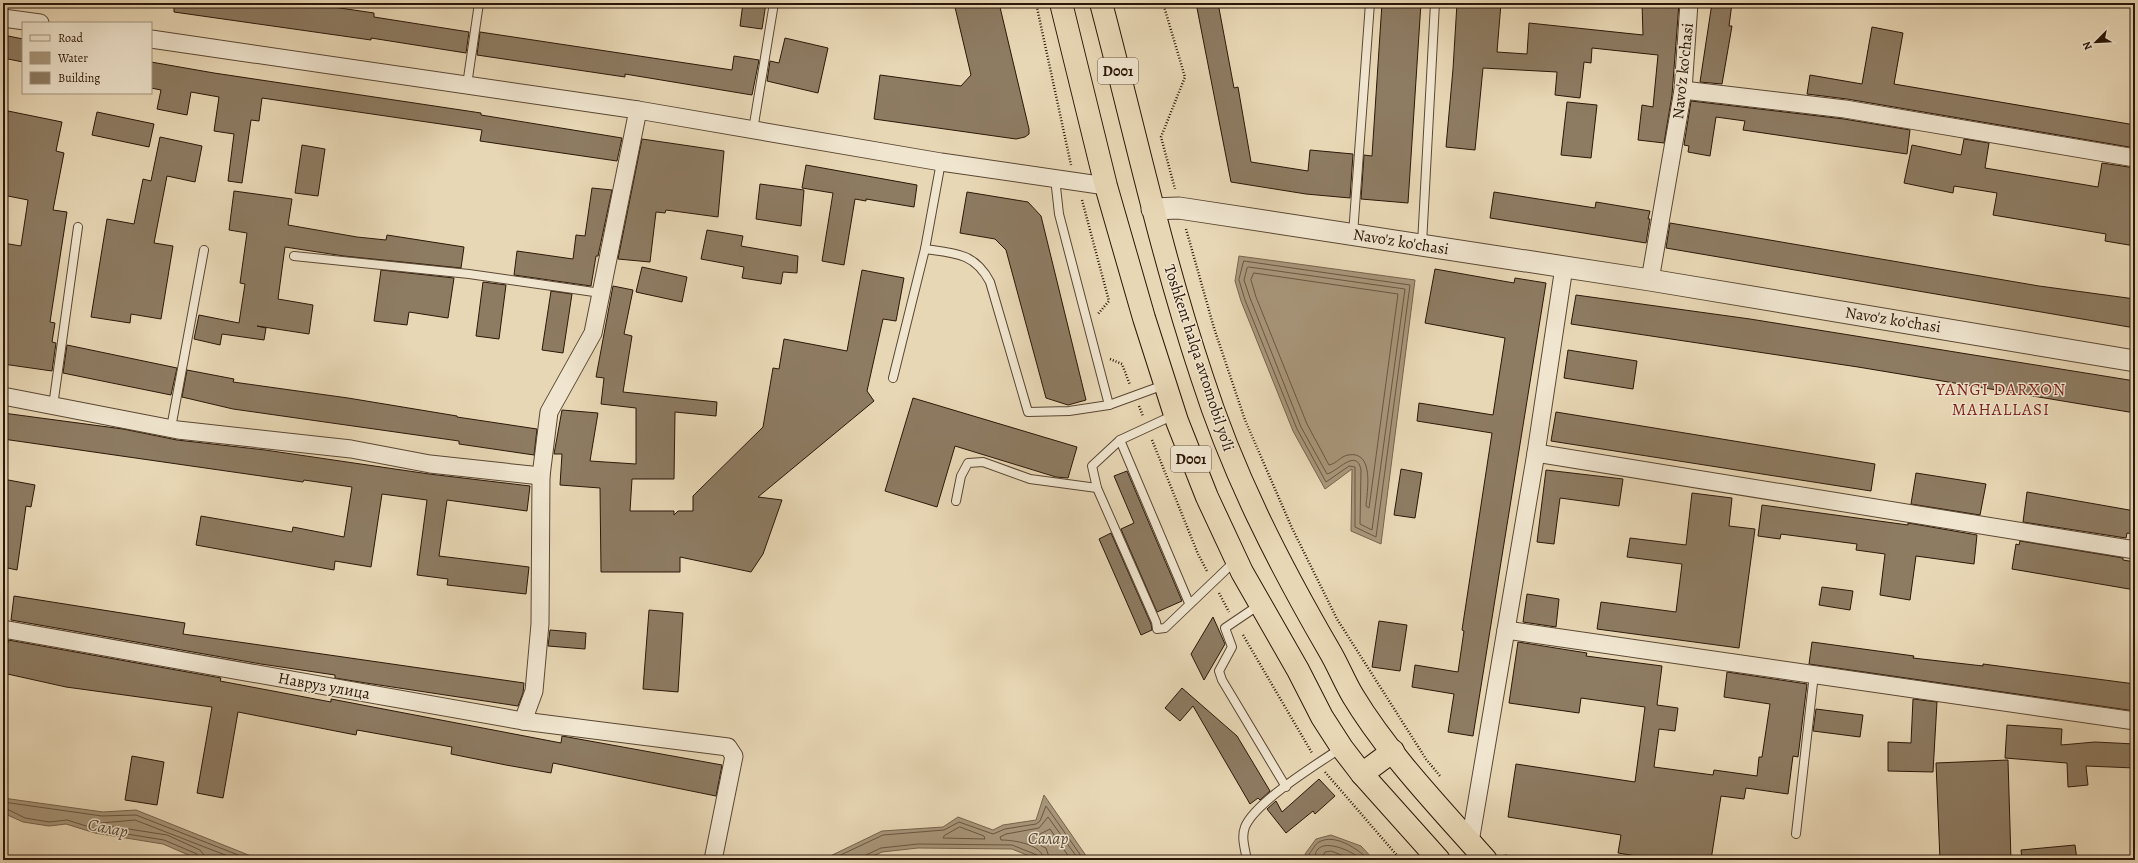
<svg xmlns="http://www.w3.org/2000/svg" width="2138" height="863" viewBox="0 0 2138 863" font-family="Alegreya,serif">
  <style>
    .water { fill: #a8967a; stroke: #76634c }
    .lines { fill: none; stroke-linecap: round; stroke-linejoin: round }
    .shore { stroke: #6a5641; stroke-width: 1 }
    .building { fill: #8d7b62; stroke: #2b1708 }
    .service-casing { stroke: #5a4733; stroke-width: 10 }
    .minor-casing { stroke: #5a4733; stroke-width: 19 }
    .tertiary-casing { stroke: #5a4733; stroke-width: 23 }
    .trunk-casing { stroke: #2b1708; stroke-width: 24 }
    .path { stroke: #2b1708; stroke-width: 2.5; stroke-dasharray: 1 2; stroke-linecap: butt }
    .service { stroke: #f0e5cf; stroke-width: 8 }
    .minor { stroke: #f0e5cf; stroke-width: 17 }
    .tertiary { stroke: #f0e5cf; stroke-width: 21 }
    .trunk { stroke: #e8d7b5; stroke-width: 22 }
    .labels { text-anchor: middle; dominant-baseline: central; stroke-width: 3; stroke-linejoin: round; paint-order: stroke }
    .shield { fill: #f0e5cf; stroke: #654; stroke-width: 1 }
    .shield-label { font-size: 15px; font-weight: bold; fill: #2b1708 }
    .street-label { font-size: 16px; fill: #2b1708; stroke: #f0e5cf }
    .neighbourhood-label { font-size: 17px; letter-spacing: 1px; fill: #7a1f14; stroke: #f0e5cf }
    .water-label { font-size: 17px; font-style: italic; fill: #5d4a36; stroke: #f0e5cf }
  </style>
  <rect width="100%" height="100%" fill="#e8d7b5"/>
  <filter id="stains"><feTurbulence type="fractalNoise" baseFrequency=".005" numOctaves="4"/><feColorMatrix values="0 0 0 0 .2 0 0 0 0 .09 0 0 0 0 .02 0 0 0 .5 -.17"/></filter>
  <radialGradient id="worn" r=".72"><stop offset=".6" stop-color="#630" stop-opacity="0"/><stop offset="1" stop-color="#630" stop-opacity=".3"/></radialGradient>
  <!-- water -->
  <g class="water">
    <path d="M1239 256 1415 280 1381 544 1351 531 1352 469 1325 489 1293 431 1241 301 1235 281Z"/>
    <path d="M1044 795 1089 860H1039L1012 849 918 848 882 852 865 860H822L882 831 943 827 958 817 993 830 1003 825 1036 820Z"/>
    <path d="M3 798 103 812 136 810 261 860H200L163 844 95 833 66 824 49 826 23 822 3 813Z"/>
    <path d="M1331 835 1361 846 1374 860H1306L1305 854 1316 839Z"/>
  </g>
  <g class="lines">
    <!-- shore -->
    <g class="shore">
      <path d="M1244 261 1410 285 1376 537 1355 527V467L1349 466 1326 482 1297 429 1245 300 1239 280Z"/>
      <path d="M1249 267 1405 289 1372 530 1360 524 1361 470C1357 447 1337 472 1327 474L1301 427 1250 298 1244 280 1247 268Z"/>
      <path d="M1254 273 1398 294 1369 508 1366 506C1367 492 1375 450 1348 455 1341 456 1336 464 1329 465L1307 424 1256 297 1251 280Z"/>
      <path d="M3 802 102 816 136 815 251 860"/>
      <path d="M3 809 9 810 25 818 49 822 67 820 96 829 164 840 197 854 200 860"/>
      <path d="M960 827 984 836 985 839 943 838 944 836Z"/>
      <path d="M205 860 204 855 200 850 167 835 103 825 101 823 135 820 238 860"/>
      <path d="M830 860 883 835 944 830 959 822 993 834 1005 829 1036 824 1040 821 1046 806 1084 860"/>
      <path d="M864 860 866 855 881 848 918 844 1012 845 1037 855 1039 860"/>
      <path d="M1044 860C1043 844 1013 840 1001 840L1000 837 1006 834 1039 828 1048 817 1079 860"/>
      <path d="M1050 860 1046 848 1029 840V837L1040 834 1050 829 1071 860"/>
      <path d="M1310 860 1309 854C1312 851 1315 844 1319 842 1335 833 1358 849 1369 860"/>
      <path d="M1315 860C1313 833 1352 850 1362 860"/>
      <path d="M1321 860 1325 852 1331 851 1354 860"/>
    </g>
  </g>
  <!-- building -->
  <g class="building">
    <path d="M174 3H306L374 13V17L469 32 466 53 371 38V40L174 12Z"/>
    <path d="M743 3H766L762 29 740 26Z"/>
    <path d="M954 3H999L1029 129V134L1025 137 1016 139 874 119 880 75 961 86 971 75Z"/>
    <path d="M1196 3H1218L1234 88 1238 87 1251 162 1308 171 1310 150 1353 154 1350 198 1306 194 1231 182Z"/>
    <path d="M1382 3H1421L1408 203 1361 199 1364 155 1372 156Z"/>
    <path d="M1457 3H1501L1497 52 1527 54 1529 23 1643 35 1642 3H1679L1672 95 1664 143 1638 140 1642 105 1653 107 1658 55 1592 48 1591 63 1584 62 1580 98 1555 95 1557 72 1483 68 1475 150 1446 147 1453 69Z"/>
    <path d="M1712 3H1732L1729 26H1732L1722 84 1700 82Z"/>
    <path d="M1872 27 1903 33 1894 84 2135 125V148L1847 99 1807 94 1810 75 1862 84Z"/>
    <path d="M480 32 732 70 734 56 759 60 752 95 625 74V77L477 55Z"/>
    <path d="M3 35 23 39V62L3 58Z"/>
    <path d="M785 38 828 48 818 93 767 81 770 61 779 63Z"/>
    <path d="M151 62 214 73 481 113V115L622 138 617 161 480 141 482 130 262 98 259 121 251 120 242 183 228 181 234 134 214 131 219 97 191 92 187 115 157 109 161 90 151 88Z"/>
    <path d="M1691 101 1844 119 1910 130 1907 154 1743 130 1745 121 1716 117 1710 156 1688 152 1689 146 1684 145Z"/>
    <path d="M1567 102 1597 105 1591 158 1561 155Z"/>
    <path d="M8 111 62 122 56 151 64 153 53 210 67 212 50 322 55 323 52 342 56 343 52 371 3 364V243L21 246 28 200 3 195V138Z"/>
    <path d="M97 112 154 124 149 147 92 135Z"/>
    <path d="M160 137 202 146 195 182 167 176 154 243 173 246 161 319 131 314 130 323 91 317 107 219 134 224 143 179 151 181Z"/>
    <path d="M642 139 724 151 718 217 666 210 665 213 656 212 650 262 618 259Z"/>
    <path d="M1964 139 1989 143 1985 168 2098 187 2102 163 2135 168V246L2105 241 2106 234 1993 215 1997 193 1954 186 1953 193 1904 183 1912 145 1961 155Z"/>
    <path d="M302 145 325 149 318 196 295 193Z"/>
    <path d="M806 165 917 185 914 207 866 199V201L855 199 844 265 822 261 833 193 802 188Z"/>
    <path d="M760 184 804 190 801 226 756 219Z"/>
    <path d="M592 188 612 190 598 256H596L591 286 514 275 517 251 573 259 576 235 585 236Z"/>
    <path d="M234 191 292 199 288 225 357 237 386 240 387 235 464 247 461 268 344 256 285 247 278 299 313 305 309 334 257 326 266 328 264 340 222 334 220 345 194 339 199 315 239 323 245 284 240 283 247 233 229 230Z"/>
    <path d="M967 192 1028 202 1041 216 1086 400 1068 405 1046 398 1006 250 995 239 960 233Z"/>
    <path d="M1494 192 1595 208 1596 202 1650 211 1648 219H1650L1646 243 1490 218Z"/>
    <path d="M1670 223 2039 286 2135 299V328L1666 248Z"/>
    <path d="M707 230 743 236 741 246 798 256 797 273 783 272 781 284 742 278 744 267 701 259Z"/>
    <path d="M642 267 687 277 682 302 636 292Z"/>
    <path d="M1435 269 1514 283 1515 278 1546 283 1473 736 1448 732 1454 694 1412 687 1415 665 1458 672 1464 631 1462 630 1492 433 1417 421 1419 403 1493 415 1505 338 1425 323Z"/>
    <path d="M381 270 454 278 448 318 409 312 407 325 374 321Z"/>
    <path d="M862 270 904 278 896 321 883 319 867 391 874 401 758 497 782 500 763 554 751 572 680 557V572H601L600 488 560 485 562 454H554L562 410 598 413 590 461 636 464V408L601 404 604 378 596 377 613 286 633 290 624 334 632 336 623 392 717 402 716 416 675 412 674 479H632L630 511H674V515L678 511H693V496L763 427 773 368 779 369 784 339 847 351Z"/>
    <path d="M483 282 506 285 499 339 476 336Z"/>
    <path d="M551 291 572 294 563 353 542 350Z"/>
    <path d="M1576 295 1750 319 2135 381V413L1858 367 1571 324Z"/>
    <path d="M67 345 177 368 171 395 63 373Z"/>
    <path d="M1568 350 1637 361 1633 389 1564 378Z"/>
    <path d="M187 370 234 379 233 382 348 398 457 416V417L537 429 534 455 459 444V441L233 409 182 397Z"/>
    <path d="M913 398 1077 447 1068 478 1056 477 955 446 937 507 885 491Z"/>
    <path d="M1556 412 1875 464 1871 491 1551 441Z"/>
    <path d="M3 413 123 429 177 440 265 450 429 474 530 486 527 511 447 500 439 556 529 567 526 594 447 585 448 579 417 575 427 500 382 494 371 567 335 561 334 570 196 545 201 516 292 532 293 527 344 537 352 487 304 480 303 482 3 439Z"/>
    <path d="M1401 469 1422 473 1415 518 1394 515Z"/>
    <path d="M1546 470 1623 479 1619 506 1560 498 1554 544 1537 542Z"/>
    <path d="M1127 471 1182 601 1157 612 1121 529 1134 523 1114 476Z"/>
    <path d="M1916 473 1986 484 1980 515 1911 504Z"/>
    <path d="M3 479 35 485 31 507 26 506 17 570 3 567Z"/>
    <path d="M2027 492 2135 511V534L2127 533 2126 538 2023 522Z"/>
    <path d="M1692 493 1732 498 1729 526 1755 529 1739 648 1597 629 1601 602 1676 612 1682 564 1627 557 1630 538 1686 545Z"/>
    <path d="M1762 505 1908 525V523L1977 535 1974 564 1916 556 1910 600 1880 595 1885 554 1856 550 1857 544 1781 534 1780 539 1758 536Z"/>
    <path d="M1111 533 1151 624 1152 630 1141 635 1099 539Z"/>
    <path d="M2020 541 2123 558V560L2135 562V590L2012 569 2016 544 2019 545Z"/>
    <path d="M1822 587 1853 591 1850 610 1819 605Z"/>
    <path d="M1527 594 1559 599 1556 627 1523 622Z"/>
    <path d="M14 596 185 623 183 634 524 683 523 693 518 706 366 683 335 678V675L261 664 11 620Z"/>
    <path d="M649 610 683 613 678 692 643 689Z"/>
    <path d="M1213 617 1225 644 1204 680 1191 654Z"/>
    <path d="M1379 621 1407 625 1400 671 1372 667Z"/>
    <path d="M550 630 586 633 585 649 548 646Z"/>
    <path d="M8 640 221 678 220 681 331 702V699L561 743 562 736 722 765 716 796 553 763 551 773 506 765 451 754 452 747 357 730 356 735 238 712 223 798 197 793 212 707 66 687 3 673V642L8 643Z"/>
    <path d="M1518 642 1587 653 1586 656 1662 666 1657 705 1678 708 1675 731 1659 729 1654 767 1713 775 1714 770 1757 776 1759 757H1762L1770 704 1724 697 1727 672 1807 684 1798 757 1793 756 1788 794 1746 788 1744 799 1721 796 1711 860H1662L1618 853 1621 835 1508 817 1516 764 1635 782 1645 707 1581 698 1579 713 1509 703Z"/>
    <path d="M1812 642 1914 656 1913 658 1983 666V664L2135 684V711L1809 664Z"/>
    <path d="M1182 688 1237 736 1270 791 1260 800 1258 798 1250 804 1193 706 1180 721 1165 708Z"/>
    <path d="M1913 699 1937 702 1933 772 1888 771V742L1911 743Z"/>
    <path d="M1816 709 1863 715 1860 737 1813 731Z"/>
    <path d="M2007 725 2062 729 2061 745 2095 742 2135 744V768L2086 766 2088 785 2068 787 2067 763 2005 758Z"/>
    <path d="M132 756 164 762 157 805 125 800Z"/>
    <path d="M2008 760 2011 860H1940L1936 763Z"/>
    <path d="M1319 779 1335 796 1315 814 1313 811 1286 833 1267 809 1276 801 1282 812Z"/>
    <path d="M2075 845 2077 860H2022L2021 850Z"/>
  </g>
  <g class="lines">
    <!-- service casing -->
    <g class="service-casing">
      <g id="service">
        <path d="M467 85 479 3"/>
        <path d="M753 130 774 3"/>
        <path d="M1055 178 1059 214 1109 405"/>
        <path d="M1353 234 1370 3"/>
        <path d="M1422 244 1435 3"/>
        <path d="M925 249C955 253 975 253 990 282L1028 412 1069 411 1109 405 1164 385"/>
        <path d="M294 256 469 274 601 293"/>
        <path d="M893 378 925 249 941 162"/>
        <path d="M53 406 78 227"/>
        <path d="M1174 415 1120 440 1092 466 1097 488 1156 622 1157 629 1165 628 1235 561"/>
        <path d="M171 428 204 250"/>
        <path d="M1120 440 1189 603"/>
        <path d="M956 501 961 476 968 463 983 462 1030 479 1097 488"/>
        <path d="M1259 605 1225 628 1232 647 1219 671 1222 680 1286 787"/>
        <path d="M1796 834 1814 674"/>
        <path d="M1247 860C1245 849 1241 837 1245 827 1255 802 1317 764 1341 748"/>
      </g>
    </g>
    <!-- minor casing -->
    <g class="minor-casing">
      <g id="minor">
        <path d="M3 18 40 23"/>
        <path d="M151 39 638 110 941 162 1106 186"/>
        <path d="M1683 90 1845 109 2135 158"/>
        <path d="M1650 280 1683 90 1689 3"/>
        <path d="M3 396 178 430 351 449 430 464 541 476"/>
        <path d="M1536 453 2135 550"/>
        <path d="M3 629 523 721 728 747 734 756 713 860"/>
        <path d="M1506 630 2135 721"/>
        <path d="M523 721 534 691 540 624 541 476 549 412 593 333 638 110"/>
        <path d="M1470 842 1536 453 1564 267"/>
      </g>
    </g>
    <!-- tertiary casing -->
    <g class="tertiary-casing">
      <path id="tertiary" d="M1152 209 1179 208 1650 280 2135 361"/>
    </g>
    <!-- trunk casing -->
    <g class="trunk-casing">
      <g id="trunk">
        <path d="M1061 3 1106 186 1144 318 1177 421 1207 497 1242 572 1298 670 1322 717 1342 748 1362 774 1439 860"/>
        <path d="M1101 3C1134 128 1161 254 1202 377 1233 474 1278 562 1329 650 1338 665 1344 681 1353 696 1388 754 1441 809 1486 860"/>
        <path d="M1362 774 1393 751"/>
      </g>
    </g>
    <!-- path -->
    <g class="path">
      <path d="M1036 3 1071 165"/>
      <path d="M1163 3 1185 77 1161 137 1175 189"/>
      <path d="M1082 200 1109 301 1098 314"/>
      <path d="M1186 229 1214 328 1245 420 1292 528 1337 619 1426 759 1440 776"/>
      <path d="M1110 359 1122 364 1130 385"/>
      <path d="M1139 406 1143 416"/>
      <path d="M1152 440 1198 554 1207 571"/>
      <path d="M1219 593 1229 612"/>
      <path d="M1243 635 1312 753"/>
      <path d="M1325 772 1401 860"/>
      <path d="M1505 855 1510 860"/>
    </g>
    <!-- service -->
    <use href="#service" class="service"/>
    <!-- minor -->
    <use href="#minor" class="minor"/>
    <!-- tertiary -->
    <use href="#tertiary" class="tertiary"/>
    <!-- trunk -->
    <use href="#trunk" class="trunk"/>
  </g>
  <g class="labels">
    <!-- shield labels -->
    <g class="shield">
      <rect x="1098" y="58" width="40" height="26" rx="3"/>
      <rect x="1171" y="446" width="40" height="26" rx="3"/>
    </g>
    <g class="shield-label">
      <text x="1118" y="71">D001</text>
      <text x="1191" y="459">D001</text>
    </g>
    <!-- street labels -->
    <g class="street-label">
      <text transform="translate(1683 71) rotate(-84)">Navo'z ko'chasi</text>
      <text transform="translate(1401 242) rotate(9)">Navo'z ko'chasi</text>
      <text transform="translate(1893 320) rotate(9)">Navo'z ko'chasi</text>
      <text transform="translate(1199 358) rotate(72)">Toshkent halqa avtomobil yo'li</text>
      <text transform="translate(324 686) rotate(10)">Навруз улица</text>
    </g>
    <!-- neighbourhood labels -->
    <g class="neighbourhood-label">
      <text x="2001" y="389">YANGI DARXON<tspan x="2001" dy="20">MAHALLASI</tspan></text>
    </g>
    <!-- water labels -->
    <g class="water-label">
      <text transform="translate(108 828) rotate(11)">Салар</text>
      <text x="1048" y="838">Салар</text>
    </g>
  </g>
  <!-- margin -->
  <rect width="2138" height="863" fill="none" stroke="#e8d7b5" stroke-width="16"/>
  <rect x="4" y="4" width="2130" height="855" fill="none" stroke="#2b1708" stroke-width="2"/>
  <rect x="8" y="8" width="2122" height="847" fill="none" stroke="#2b1708"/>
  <!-- legend -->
  <rect x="22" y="22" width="130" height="72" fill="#f0e5cf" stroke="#a1937f"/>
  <rect x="30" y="35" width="20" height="6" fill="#f0e5cf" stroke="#a1937f"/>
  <text x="58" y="42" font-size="12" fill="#2b1708">Road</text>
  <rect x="30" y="52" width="20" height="12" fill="#a8967a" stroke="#a1937f"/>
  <text x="58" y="62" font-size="12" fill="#2b1708">Water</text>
  <rect x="30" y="72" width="20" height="12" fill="#8d7b62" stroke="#a1937f"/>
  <text x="58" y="82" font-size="12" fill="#2b1708">Building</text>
  <!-- north arrow -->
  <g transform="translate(2096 42) rotate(246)" stroke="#f0e5cf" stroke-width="3" paint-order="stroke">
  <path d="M0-3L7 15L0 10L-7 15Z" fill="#2b1708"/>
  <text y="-6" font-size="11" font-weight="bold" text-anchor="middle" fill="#2b1708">N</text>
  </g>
  <rect width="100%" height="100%" filter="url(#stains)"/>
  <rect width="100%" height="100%" fill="url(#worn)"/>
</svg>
